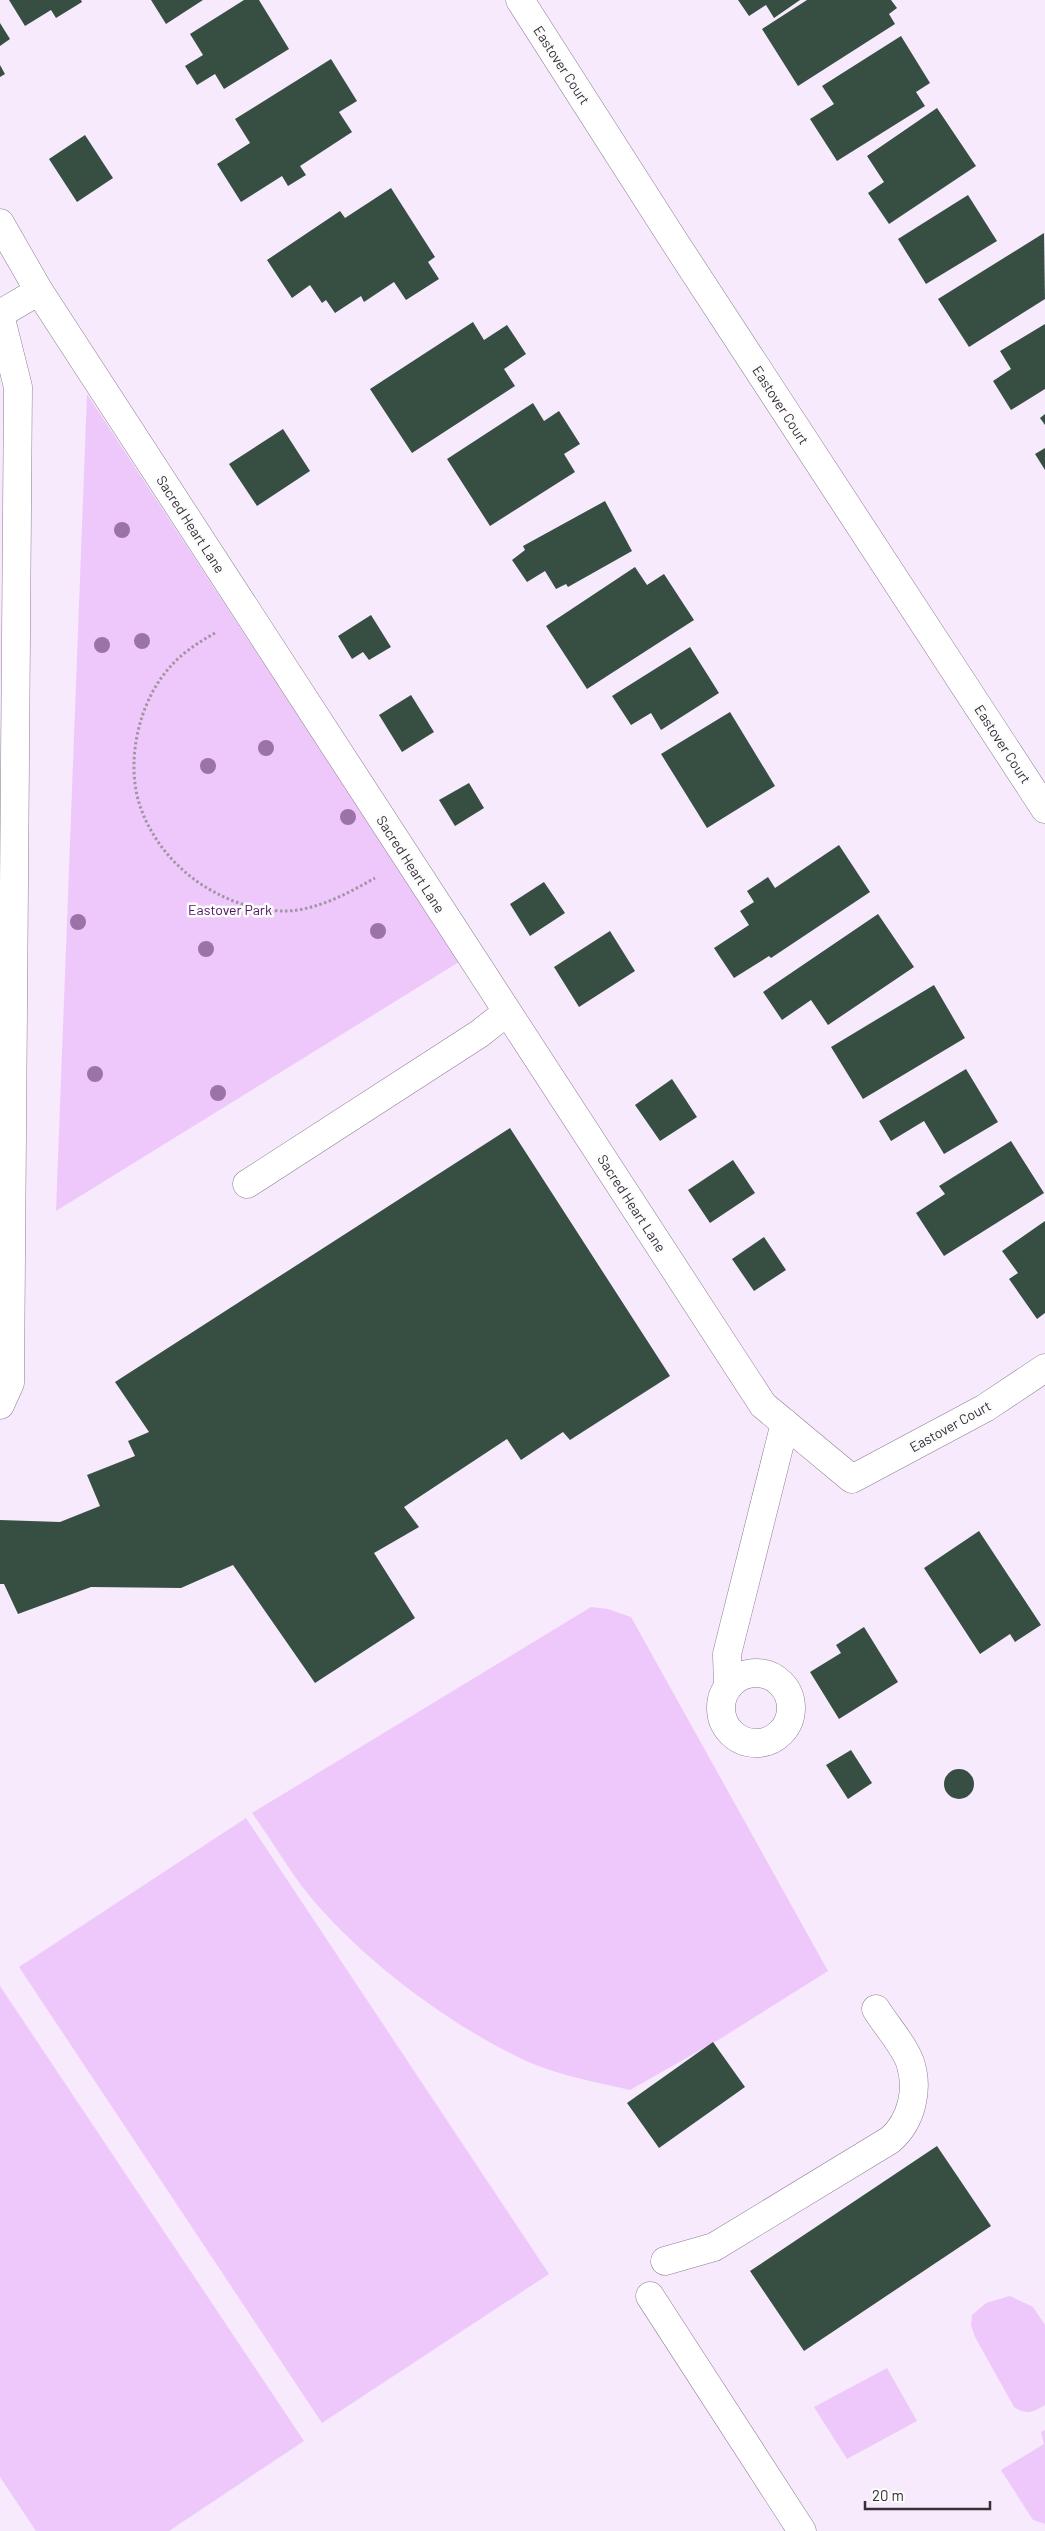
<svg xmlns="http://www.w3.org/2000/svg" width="1045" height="2531" viewBox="0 0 1045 2531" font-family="Barlow,sans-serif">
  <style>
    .green { fill: #efc8fb }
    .building { fill: #374f43 }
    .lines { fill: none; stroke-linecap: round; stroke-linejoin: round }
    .minor-casing { stroke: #8d7d92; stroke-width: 29 }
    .path { stroke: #a096a3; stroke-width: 3; stroke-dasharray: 2.5 2.5; stroke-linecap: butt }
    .minor { stroke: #fff; stroke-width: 28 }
    .tree { fill: #9c73a8 }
    .labels { text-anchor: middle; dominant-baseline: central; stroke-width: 5; stroke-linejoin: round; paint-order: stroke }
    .street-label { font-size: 14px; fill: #362f38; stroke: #fcfcfc }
    .park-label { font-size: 14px; fill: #511163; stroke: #fcfcfc }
  </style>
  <rect width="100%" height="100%" fill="#f7eafc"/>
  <!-- green -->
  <g class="green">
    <path d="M87 394 459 962 56 1211Z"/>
    <path d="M591 1607 608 1609 631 1617 828 1971 720 2039 630 2090C595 2082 557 2075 524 2060 448 2024 361 1959 308 1894 288 1869 271 1839 252 1813Z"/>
    <path d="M246 1818 549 2274 322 2423 19 1967Z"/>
    <path d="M0 1986 304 2441 169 2531H36L0 2477Z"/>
    <path d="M1010 2296 1033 2307 1045 2325V2405C1032 2413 1026 2415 1014 2407L975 2337 971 2325 972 2315 986 2303Z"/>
    <path d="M887 2368 917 2421 847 2459 814 2407Z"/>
    <path d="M1045 2430V2524L1033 2520 1001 2470 1044 2444 1041 2432Z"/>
  </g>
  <!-- building -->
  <g class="building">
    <path d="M9 0H81L82 2 56 18 51 10 25 26Z"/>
    <path d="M151 0H203L166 24Z"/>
    <path d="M244 0H259L289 49 224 89 215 74 197 85 185 66 203 55 190 34Z"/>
    <path d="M738 0H800L774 18 766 5 749 16Z"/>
    <path d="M807 0H891L897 8 889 14 895 24 798 86 762 29Z"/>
    <path d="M0 23 10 39 0 46Z"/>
    <path d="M901 36 930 83 916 92 925 106 837 161 810 119 834 104 822 86Z"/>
    <path d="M331 59 357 101 339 112 352 132 300 166 306 175 288 186 282 176 241 202 217 164 250 143 235 119Z"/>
    <path d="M0 65 5 74 0 77Z"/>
    <path d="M937 108 976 166 889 224 868 193 884 182 867 156Z"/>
    <path d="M85 135 113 178 77 202 49 159Z"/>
    <path d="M391 188 435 257 428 262 439 279 406 300 394 282 364 302 361 296 335 313 326 300 322 303 310 285 292 298 267 260 340 211 345 218Z"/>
    <path d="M968 195 997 241 926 284 898 239Z"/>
    <path d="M1044 233 1045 299 969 347 938 299Z"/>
    <path d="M473 322 484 340 507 325 515 337 526 354 504 369 515 386 412 453 370 389Z"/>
    <path d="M1045 324V389L1011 410 993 381 1011 369 1000 351Z"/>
    <path d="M533 403 544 421 559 411 580 444 564 454 575 472 490 526 447 459Z"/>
    <path d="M1045 414V425L1040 418Z"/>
    <path d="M283 429 310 471 257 506 229 464Z"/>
    <path d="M1045 448V470L1035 454Z"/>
    <path d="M605 501 632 551 568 587 566 584 556 589 545 571 527 582 512 560 525 550 523 546Z"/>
    <path d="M635 567 647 585 664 574 694 620 587 689 546 626Z"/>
    <path d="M371 615 391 647 369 660 363 652 352 659 338 636Z"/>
    <path d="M690 647 719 693 661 730 651 713 631 725 612 696Z"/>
    <path d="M411 695 434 732 402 752 379 715Z"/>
    <path d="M730 712 775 786 707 828 661 754Z"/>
    <path d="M469 783 484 808 455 826 439 800Z"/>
    <path d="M839 845 870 892 771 958 769 956 734 978 714 948 749 925 740 911 754 902 747 891 768 877 775 888Z"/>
    <path d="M544 882 565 913 530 936 510 904Z"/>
    <path d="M878 914 914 967 828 1025 811 1000 782 1020 763 992Z"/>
    <path d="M610 931 635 971 579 1007 554 967Z"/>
    <path d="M934 985 965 1038 863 1099 831 1047Z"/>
    <path d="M966 1069 998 1122 944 1154 924 1121 891 1141 879 1121Z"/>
    <path d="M672 1079 697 1117 660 1141 635 1105Z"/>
    <path d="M510 1128 670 1376 570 1440 563 1432 521 1460 507 1439 404 1507 419 1527 374 1553 415 1618 315 1683 233 1565 181 1588 91 1587 18 1614 4 1584H0V1520L60 1522 100 1506 87 1475 135 1456 128 1441 149 1432 115 1382Z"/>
    <path d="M1011 1141 1044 1193 944 1256 916 1213 945 1194 939 1186Z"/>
    <path d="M733 1160 755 1193 710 1223 688 1190Z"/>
    <path d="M1045 1221V1313L1037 1319 1009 1279 1018 1273 1002 1251Z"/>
    <path d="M764 1237 786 1270 754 1291 732 1259Z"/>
    <path d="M979 1531 1041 1625 1015 1642 1010 1634 980 1654 924 1568Z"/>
    <path d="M864 1627 898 1682 839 1719 810 1672 841 1653 836 1645Z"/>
    <path d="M851 1750 872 1783 848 1799 826 1765Z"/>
    <circle cx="959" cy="1784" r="15"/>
    <path d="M713 2042 745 2087 659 2148 627 2103Z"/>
    <path d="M937 2146 991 2226 804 2351 750 2271Z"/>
  </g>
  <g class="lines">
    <!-- minor casing -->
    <g class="minor-casing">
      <g id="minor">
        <path d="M520 0 676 244 1045 809"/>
        <path d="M0 223 39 291 763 1405 852 1479 985 1408 1045 1368"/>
        <path d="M0 314 39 291"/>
        <path d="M0 315 18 387 10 1383 0 1405"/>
        <path d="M247 1184 479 1034 507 1012"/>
        <circle cx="756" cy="1708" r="35"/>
        <path d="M728 1687 727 1654 785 1423"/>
        <path d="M665 2261 714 2247 890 2140C912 2121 919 2089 910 2062 904 2045 885 2024 876 2009"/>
        <path d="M650 2296 802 2531"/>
      </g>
    </g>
    <!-- path -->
    <path class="path" d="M215 633C199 642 182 653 170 667 139 701 125 761 140 806 153 844 182 876 218 894 241 906 272 914 298 910 327 905 350 892 375 878"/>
    <!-- minor -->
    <use href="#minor" class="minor"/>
  </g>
  <!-- trees -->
  <g class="tree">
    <circle cx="122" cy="530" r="8"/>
    <circle cx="142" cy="641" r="8"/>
    <circle cx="102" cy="645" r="8"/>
    <circle cx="266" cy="748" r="8"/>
    <circle cx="208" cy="766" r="8"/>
    <circle cx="348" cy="817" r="8"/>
    <circle cx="78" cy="922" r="8"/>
    <circle cx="378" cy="931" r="8"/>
    <circle cx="206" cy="949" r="8"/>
    <circle cx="95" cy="1074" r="8"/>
    <circle cx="218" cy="1093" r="8"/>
  </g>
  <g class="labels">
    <!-- street labels -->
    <g class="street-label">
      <text transform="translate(562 65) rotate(57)">Eastover Court</text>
      <text transform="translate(781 405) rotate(57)">Eastover Court</text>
      <text transform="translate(191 524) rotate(57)">Sacred Heart Lane</text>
      <text transform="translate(1003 744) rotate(57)">Eastover Court</text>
      <text transform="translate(411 864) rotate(57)">Sacred Heart Lane</text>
      <text transform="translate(632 1203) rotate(57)">Sacred Heart Lane</text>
      <text transform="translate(950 1426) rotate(-29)">Eastover Court</text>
    </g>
    <!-- park labels -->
    <g class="park-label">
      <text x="230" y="909">Eastover Park</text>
    </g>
  </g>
  <!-- scale -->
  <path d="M865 2501v8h125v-8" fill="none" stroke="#362f38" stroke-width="2.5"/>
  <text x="872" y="2501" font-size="15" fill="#362f38" stroke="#fcfcfc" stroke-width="4" paint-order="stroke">20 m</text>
</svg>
